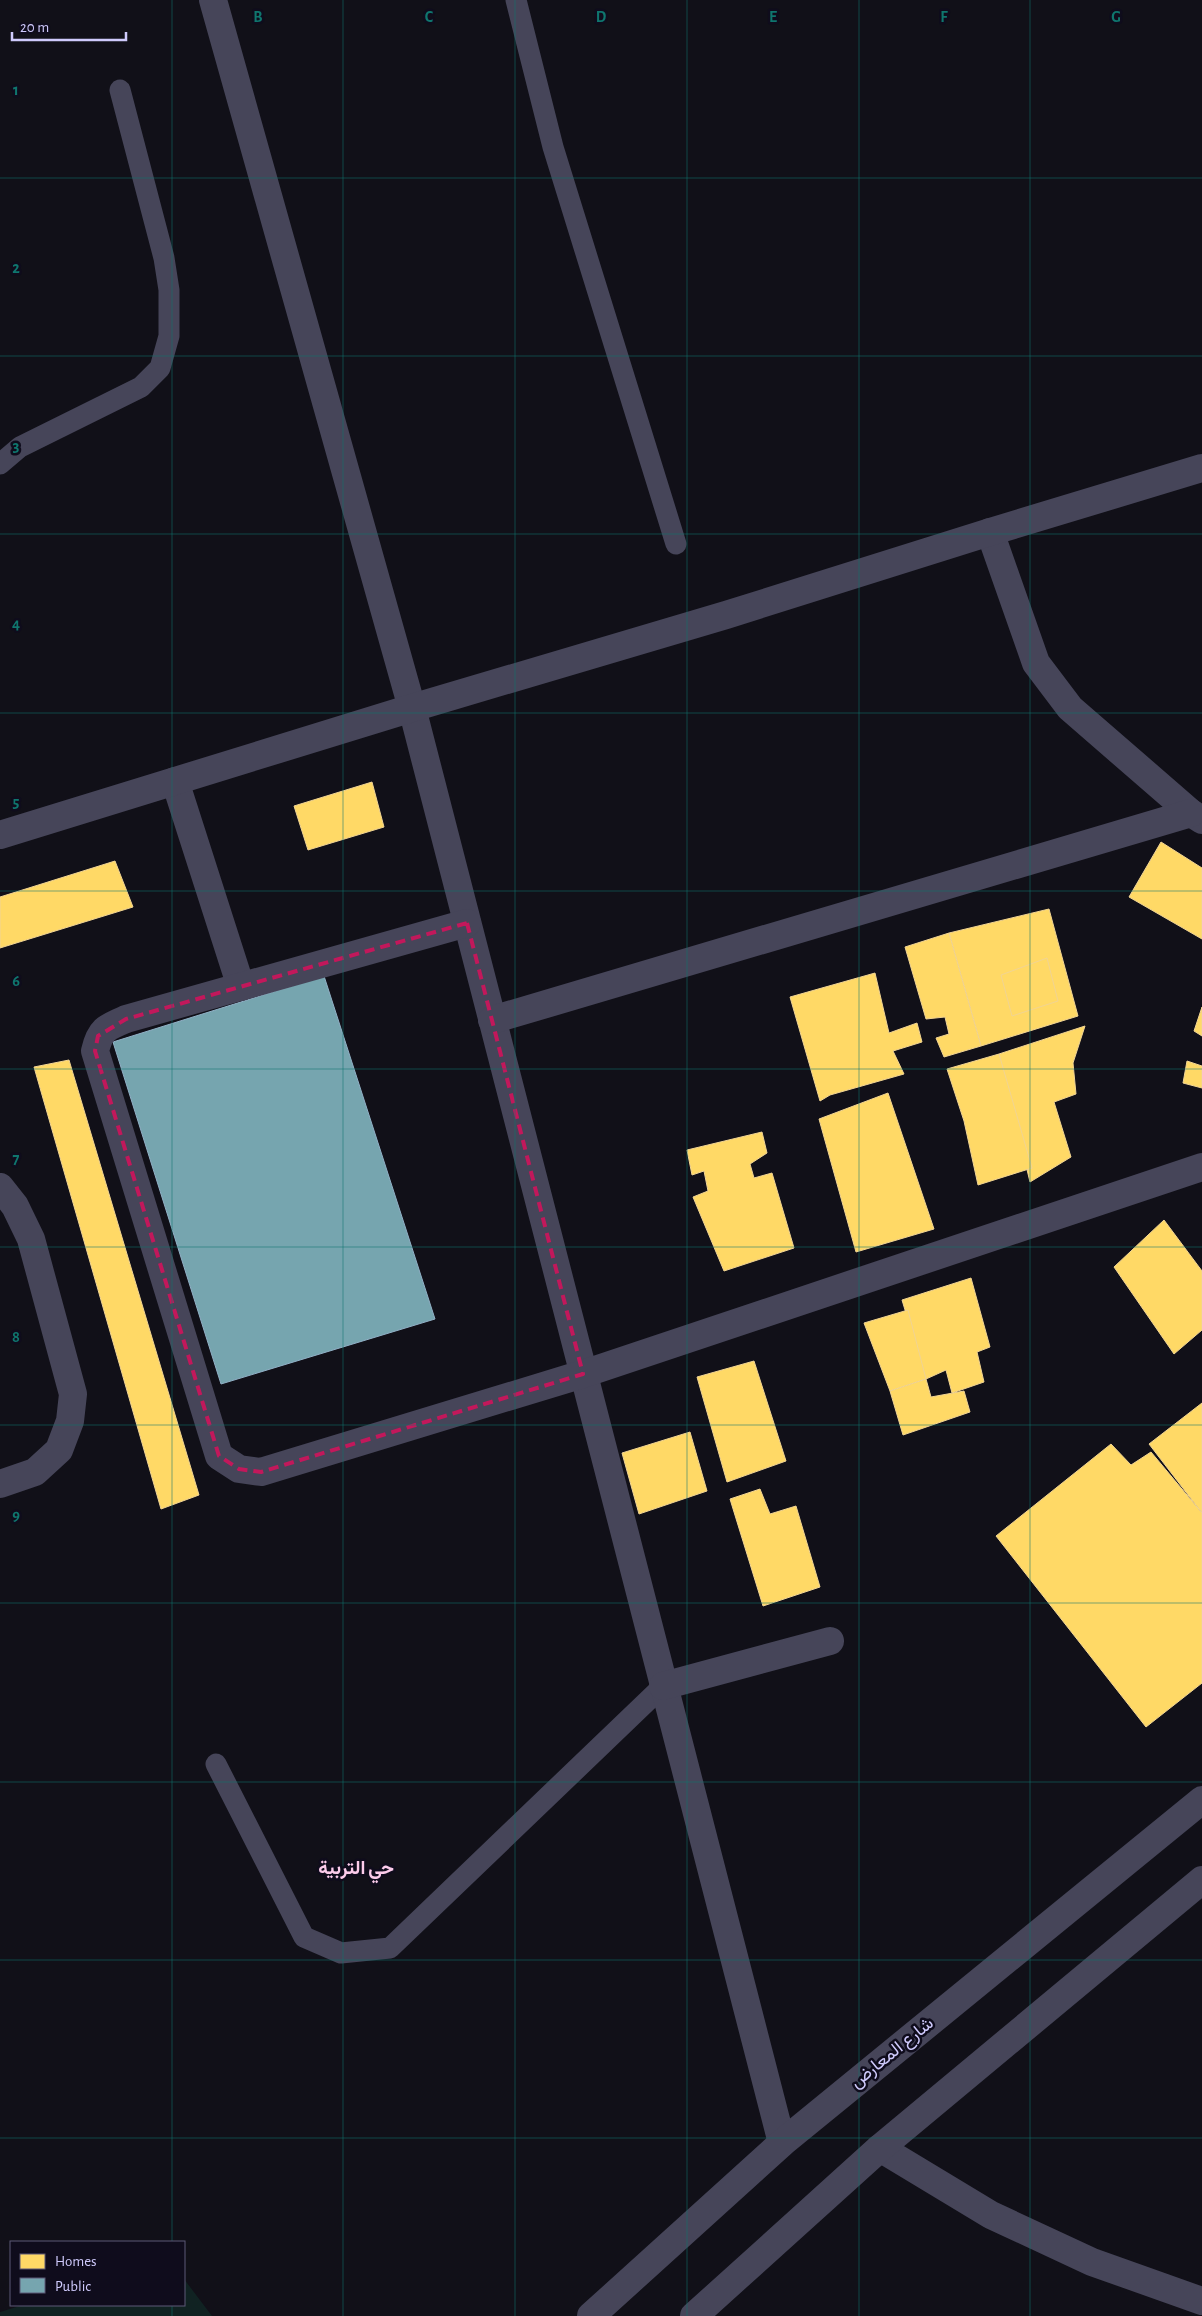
<svg xmlns="http://www.w3.org/2000/svg" width="1202" height="2316" viewBox="0 0 1202 2316" font-family="'Alegreya Sans',Vazirmatn,sans-serif">
  <style>
    .green { fill: #102222 }
    .homes { fill: #ffd966; stroke: #f1d493 }
    .public { fill: #76a5af; stroke: #91b0c6 }
    .lines { fill: none; stroke-linecap: round; stroke-linejoin: round }
    .service { stroke: #464559; stroke-width: 21 }
    .minor { stroke: #464559; stroke-width: 28 }
    .tertiary { stroke: #464559; stroke-width: 28 }
    .marked { fill: none; stroke: #c2185b; stroke-width: 4; stroke-dasharray: 10 6; stroke-linejoin: round }
    .grid { fill: none; stroke: #0f766e; stroke-width: 1; stroke-opacity: 0.55 }
    .labels { text-anchor: middle; dominant-baseline: central; stroke-width: 5; stroke-linejoin: round; paint-order: stroke }
    .street-label { font-size: 18px; fill: #cfcafc; stroke: #0f0c1c }
    .neighbourhood-label { font-size: 19px; font-weight: bold; fill: #fccceb; stroke: #0f0c1c }
    .grid-label { font-size: 16px; text-anchor: middle; font-weight: bold; fill: #0f766e; stroke: #0f0c1c; stroke-width: 5; stroke-linejoin: round; paint-order: stroke }
  </style>
  <rect width="100%" height="100%" fill="#111018"/>
  <!-- green -->
  <path class="green" d="M184 2279 212 2316H0V2312L23 2305H184Z"/>
  <!-- homes -->
  <g class="homes">
    <path d="M372 782 384 827 308 850 294 806Z"/>
    <path d="M1161 842 1202 868V939L1129 897Z"/>
    <path d="M115 861 133 907 0 948V897Z"/>
    <path d="M1049 909 1078 1016 981 1046 949 933Z"/>
    <path d="M949 933 981 1046 944 1057 936 1038 949 1034 945 1017 926 1019 905 947Z"/>
    <path d="M1047 958 1058 1001 1012 1016 1001 975Z"/>
    <path d="M875 973 889 1033 917 1023 922 1042 893 1051 904 1074 830 1095 820 1101 790 997Z"/>
    <path d="M1202 1007V1036L1194 1031Z"/>
    <path d="M1085 1026 1073 1063 1076 1094 1054 1102 1071 1157 1030 1182 999 1054Z"/>
    <path d="M999 1054 1032 1168 978 1185 964 1121 947 1069Z"/>
    <path d="M69 1060 199 1495 161 1509 34 1067Z"/>
    <path d="M1187 1061 1202 1066V1088L1183 1083Z"/>
    <path d="M888 1093 934 1229 856 1252 819 1119Z"/>
    <path d="M762 1132 767 1153 750 1164 754 1178 772 1173 794 1248 724 1271 693 1197 708 1191 704 1171 692 1175 687 1150Z"/>
    <path d="M1164 1220 1202 1271V1330L1174 1354 1114 1267Z"/>
    <path d="M971 1278 990 1347 977 1352 984 1382 952 1393 946 1370 926 1379 902 1300Z"/>
    <path d="M908 1310 926 1379 890 1391 864 1323Z"/>
    <path d="M754 1361 786 1461 727 1482 697 1377Z"/>
    <path d="M926 1379 931 1397 964 1391 970 1412 903 1435 890 1391Z"/>
    <path d="M1202 1403V1513L1149 1444Z"/>
    <path d="M690 1432 707 1491 639 1514 622 1453Z"/>
    <path d="M1111 1444 1131 1465 1151 1452 1202 1513V1683L1146 1727 996 1536Z"/>
    <path d="M760 1489 770 1514 796 1506 820 1587 763 1606 730 1499Z"/>
  </g>
  <!-- public -->
  <path class="public" d="M324 976 435 1319 221 1384 113 1042Z"/>
  <g class="lines">
    <!-- service -->
    <g class="service">
      <path d="M516 0 553 147 676 544"/>
      <path d="M0 464 20 447 141 387 160 368 169 336V290L164 258 120 90"/>
      <path d="M216 1764 304 1937 341 1953 390 1948 663 1686"/>
    </g>
    <!-- minor -->
    <g class="minor">
      <path d="M213 0 412 708 782 2143"/>
      <path d="M990 532 1036 663 1070 708 1191 813 1202 820"/>
      <path d="M175 781 241 987"/>
      <path d="M0 835 412 708 726 615 990 532 1202 468"/>
      <path d="M467 923 126 1019C107 1027 100 1029 95 1051L219 1456 239 1469 261 1472 583 1374 1202 1167"/>
      <path d="M492 1020 1191 813"/>
      <path d="M0 1187 15 1206 31 1239 73 1394 70 1421 59 1450 35 1472 0 1484"/>
      <path d="M663 1686 830 1641"/>
      <path d="M880 2148 991 2215 1092 2262 1202 2301"/>
    </g>
    <!-- tertiary -->
    <g class="tertiary">
      <path d="M591 2316 782 2143 1202 1800"/>
      <path d="M694 2316 880 2148 1202 1880"/>
    </g>
  </g>
  <!-- marked area -->
  <path class="marked" d="M467 923 583 1374 261 1472 239 1469 219 1456 95 1051 98 1036 126 1019Z"/>
  <!-- grid -->
  <path class="grid" d="M172 0V2242M343 0V2316M515 0V2316M687 0V2316M859 0V2316M1030 0V2316M0 178H1202M0 356H1202M0 534H1202M0 713H1202M0 891H1202M0 1069H1202M0 1247H1202M0 1425H1202M0 1603H1202M0 1782H1202M0 1960H1202M0 2138H1202M172 2305V2316"/>
  <g class="labels">
    <!-- street labels -->
    <g class="street-label">
      <text transform="translate(892 2053) rotate(-39)">شارع المعارض</text>
    </g>
    <!-- neighbourhood labels -->
    <g class="neighbourhood-label">
      <text x="356" y="1868">حي التربية</text>
    </g>
  </g>
  <g class="grid-label">
    <text x="258" y="22">B</text>
    <text x="429" y="22">C</text>
    <text x="601" y="22">D</text>
    <text x="773" y="22">E</text>
    <text x="944" y="22">F</text>
    <text x="1116" y="22">G</text>
    <text x="16" y="95">1</text>
    <text x="16" y="273">2</text>
    <text x="16" y="451">3</text>
    <text x="16" y="629">4</text>
    <text x="16" y="807">5</text>
    <text x="16" y="986">6</text>
    <text x="16" y="1164">7</text>
    <text x="16" y="1342">8</text>
    <text x="16" y="1520">9</text>
  </g>
  <!-- legend -->
  <rect x="10" y="2241" width="175" height="65" fill="#0f0c1c" stroke="#5c5876"/>
  <rect x="20" y="2254" width="25" height="15" fill="#ffd966" stroke="#5c5876"/>
  <text x="55" y="2266" font-size="15" fill="#cfcafc">Homes</text>
  <rect x="20" y="2278" width="25" height="15" fill="#76a5af" stroke="#5c5876"/>
  <text x="55" y="2291" font-size="15" fill="#cfcafc">Public</text>
  <!-- scale -->
  <path d="M12 32v8h114v-8" fill="none" stroke="#cfcafc" stroke-width="2.5"/>
  <text x="20" y="32" font-size="15" fill="#cfcafc" stroke="#0f0c1c" stroke-width="4" paint-order="stroke">20 m</text>
</svg>
